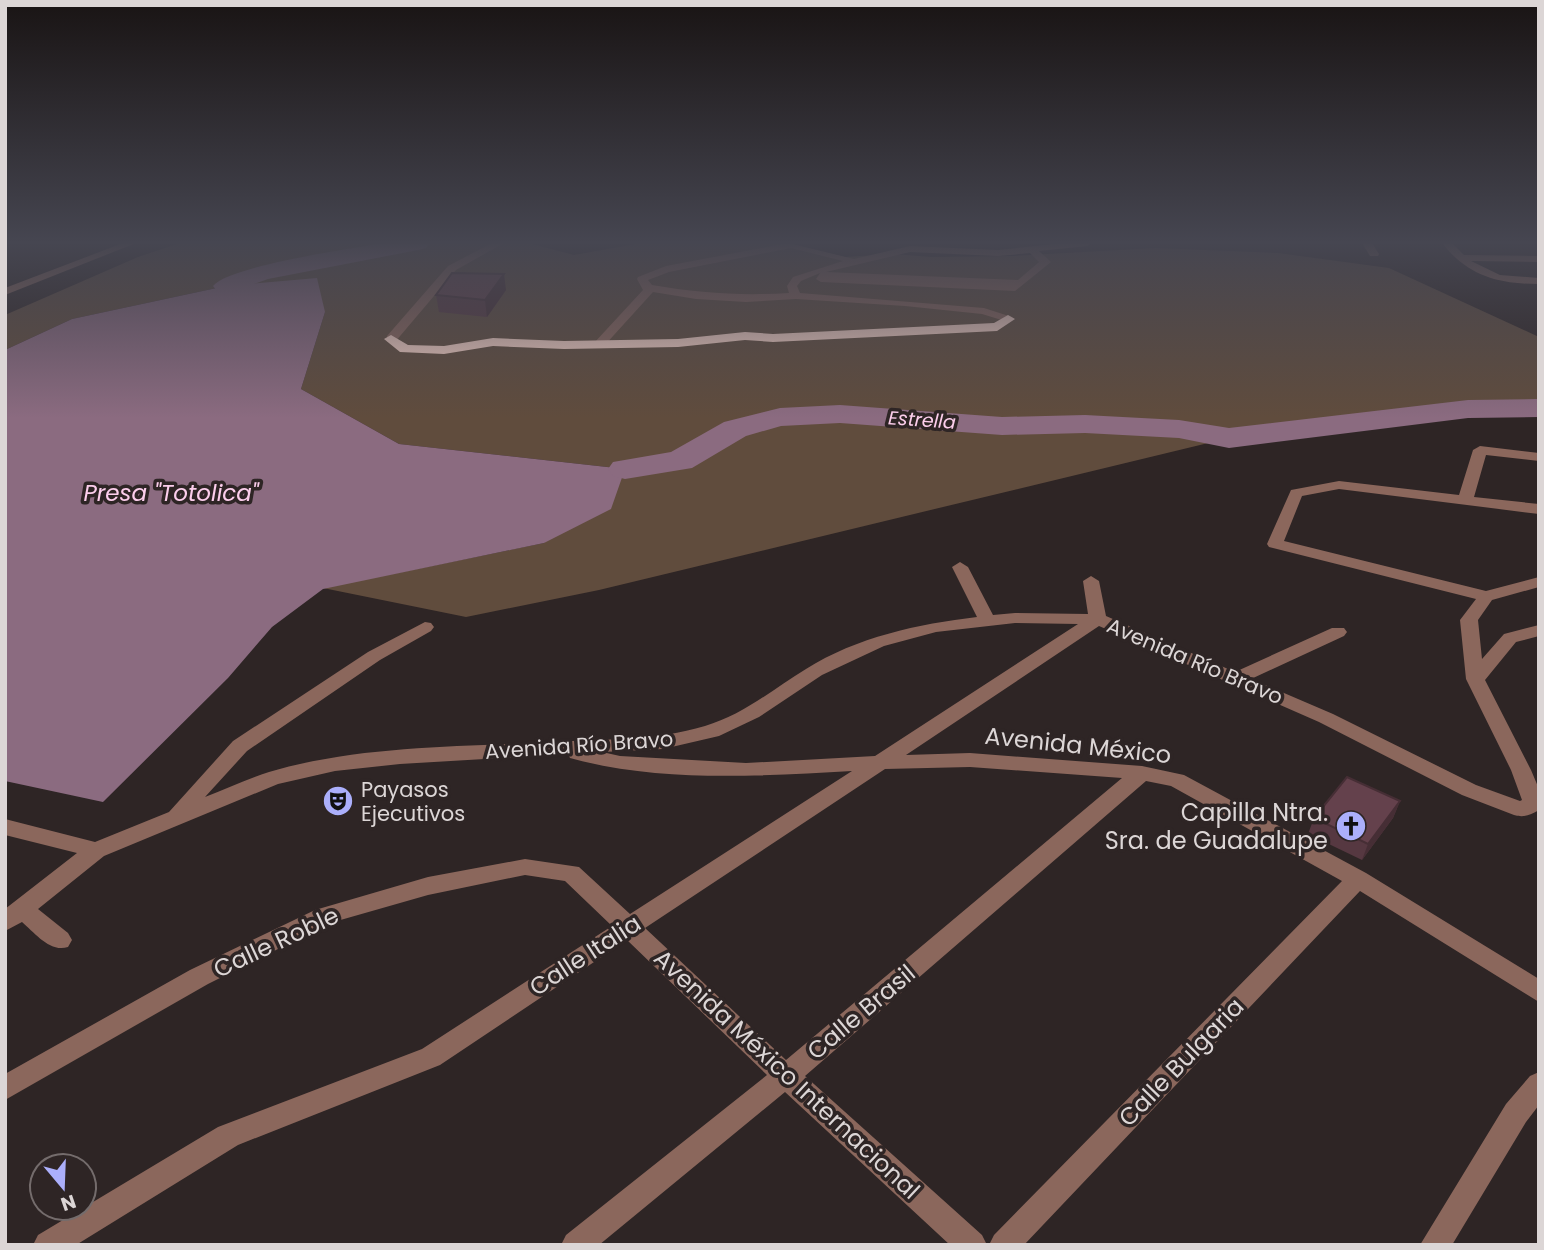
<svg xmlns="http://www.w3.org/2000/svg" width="1544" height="1250" viewBox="0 0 1544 1250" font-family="Poppins,sans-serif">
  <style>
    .green { fill: #604c3d }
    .water { fill: #8b6b80 }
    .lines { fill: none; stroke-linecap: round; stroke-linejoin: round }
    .river { fill: #8b6b80; fill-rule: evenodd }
    .minor { fill: #8b675c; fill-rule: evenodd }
    .highway { fill: #f3cfc3; fill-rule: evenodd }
    .wall { fill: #563841 }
    .shaded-wall { fill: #462e35 }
    .building { fill: #64414c; stroke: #462e35; stroke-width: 2 }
    .labels { text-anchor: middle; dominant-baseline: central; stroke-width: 7; stroke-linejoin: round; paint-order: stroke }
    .far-water-label { font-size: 19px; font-style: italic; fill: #fcceec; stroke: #2e2525 }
    .street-label { font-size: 21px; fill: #dcd6d6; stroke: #2e2525 }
    .poi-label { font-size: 21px; fill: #dcd6d6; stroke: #2e2525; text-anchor: start }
    .water-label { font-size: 23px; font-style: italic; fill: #fcceec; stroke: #2e2525 }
    .near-street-label { font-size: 24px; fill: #dcd6d6; stroke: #2e2525 }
    .near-poi-label { font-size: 24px; fill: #dcd6d6; stroke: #2e2525; text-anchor: end }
  </style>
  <rect width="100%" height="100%" fill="#2e2525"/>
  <!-- green -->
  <path class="green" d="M180 243H528L574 255 641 243H788L844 257 894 254 931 257 1013 256 1156 248 1278 253 1389 268 1539 337V408L1467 409 1229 438 599 590 466 617 323 588 544 543 625 469 399 444 301 389 325 312 226 286 72 319 5 350V315L138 257Z"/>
  <!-- water -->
  <path class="water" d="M317 278 325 312 301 389 399 444 625 469 611 509 544 543 323 589 272 627 228 678 103 802 5 781V350L72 319 226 286Z"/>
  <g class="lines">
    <!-- river -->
    <g class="river">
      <path d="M384 243H430L426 248 418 250 268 279 226 294 217 291 213 286C228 266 354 248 384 243Z"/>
      <path d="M1539 399V417L1468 418 1229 448 1179 438 1085 433 1002 435 840 423 781 426 746 436 692 468 625 479 613 476 608 469 613 462 671 452 724 422 780 408 840 405 1002 417 1085 415 1179 420 1229 428 1468 400Z"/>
    </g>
    <!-- minor -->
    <g class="minor">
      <path d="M123 243H136L5 295V288Z"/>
      <path d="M492 243H504L456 270 395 342H387V336L448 266Z"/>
      <path d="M788 243 854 259 910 246 998 250 1064 243H1092L1087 246 1039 251 1051 262 1015 291 821 282 816 279 820 273 801 281 797 286 800 293 984 308 1012 317 1014 319 1008 322 982 314 905 306 796 299 746 302 696 299 653 292 604 346 594 343 643 290 637 279 638 277 666 266ZM791 248 843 261 793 277 787 286 789 293C742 296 698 293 652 285L648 280 669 272ZM910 252 998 256 1030 253 1039 262 1018 280 826 272Z"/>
      <path d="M1362 243H1372L1379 254 1378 256H1370Z"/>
      <path d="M1442 243H1452L1464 255 1539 256V262L1471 261 1500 275 1539 278V284C1498 284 1468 276 1442 243Z"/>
      <path d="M1480 446 1539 453V461L1486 455 1474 497 1539 504V514L1339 489 1302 496 1284 541 1486 591 1539 577V587L1492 600 1478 620 1482 659 1504 634 1539 625V636L1516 642 1485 680 1531 770 1539 789V810C1530 815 1524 818 1514 815L1462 795 1319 722 1099 626 906 755 970 753 1142 766 1184 775 1366 873 1539 979V1002L1360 891 1024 1245H989L994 1235 1342 881 1171 786 1146 781 805 1076 982 1235 987 1245H950L785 1092 599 1245H561L566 1235 767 1075 627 940 440 1065 238 1145 76 1245H33L38 1235 218 1127 422 1049 612 926 565 881 525 875 428 895 330 923 208 984 5 1100V1074L190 970 315 910 428 877 525 859 579 867 630 914 852 771C759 776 661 783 570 758L568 754 400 764 335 771 278 784 104 856 38 909 68 933 72 940 68 947C50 953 35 933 22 922L5 931V909L77 853 5 835V819L95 842 169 812 233 741 368 652 425 622 431 623 434 627 431 631 380 660 247 751 205 797C226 789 247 779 269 772 360 745 459 747 553 742 603 739 656 741 705 726 743 715 773 689 806 669 857 637 918 624 977 617L952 567 960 562 968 567 993 615 1015 613 1088 614 1083 581 1091 576 1099 581 1106 616 1235 672 1332 628H1344L1347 632 1344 636 1251 679 1333 714 1476 785 1520 801 1522 800 1511 770 1466 679 1460 620 1476 599 1269 547 1267 544 1291 490 1339 481 1459 495 1473 450ZM1015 623 1078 624 875 756 746 763 620 756 602 752 663 749 719 736 759 717 822 675 884 646 936 632ZM970 767 1122 778 786 1060 645 928 885 769Z"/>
      <path d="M1539 1072V1105L1526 1122 1452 1245H1420L1506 1104 1530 1076Z"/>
    </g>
    <!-- highway -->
    <path class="highway" d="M1008 315 1015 319 997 331 773 342 745 340 678 347 564 349 493 346 444 354 400 352 384 339 391 335 408 345 444 346 493 338 564 341 678 339 745 332 773 334 994 323Z"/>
  </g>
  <!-- wall -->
  <g class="wall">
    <path d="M506 290 487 317 439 312 436 295Z"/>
    <path d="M1400 801 1393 818 1362 860 1308 834 1314 818Z"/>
  </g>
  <!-- shaded-wall -->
  <g class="shaded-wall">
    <path d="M504 274 506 290 487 317 485 300Z"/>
    <path d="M1400 801 1393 818 1362 860 1368 844Z"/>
  </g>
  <!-- building -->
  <g class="building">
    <path d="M452 273 504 274 485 300 436 295Z"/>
    <path d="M1347 777 1400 801 1368 844 1314 818Z"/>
  </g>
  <!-- sky -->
  <linearGradient id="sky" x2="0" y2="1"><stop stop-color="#191414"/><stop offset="0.58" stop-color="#464651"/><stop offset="1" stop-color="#464651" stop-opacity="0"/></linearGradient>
  <rect width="1544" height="418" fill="url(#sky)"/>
  <!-- icons -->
  <defs>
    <g id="theatre-disc" transform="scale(1.575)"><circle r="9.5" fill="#abaffb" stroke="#2e2525"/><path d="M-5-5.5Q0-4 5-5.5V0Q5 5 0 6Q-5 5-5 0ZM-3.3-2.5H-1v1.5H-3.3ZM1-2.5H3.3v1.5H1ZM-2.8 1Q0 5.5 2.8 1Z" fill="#111"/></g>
    <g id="church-disc" transform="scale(1.575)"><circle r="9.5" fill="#abaffb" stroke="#2e2525"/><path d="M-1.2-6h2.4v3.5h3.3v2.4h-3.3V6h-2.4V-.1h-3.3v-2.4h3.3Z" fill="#111"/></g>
  </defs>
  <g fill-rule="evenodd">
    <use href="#theatre-disc" x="338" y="801"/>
    <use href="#church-disc" x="1351" y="826"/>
  </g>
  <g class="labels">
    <!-- far-water labels -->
    <g class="far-water-label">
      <text transform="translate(922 420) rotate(4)">Estrella</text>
    </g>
    <!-- street labels -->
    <g class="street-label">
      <text transform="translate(1195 661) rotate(23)">Avenida Río Bravo</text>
      <text transform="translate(579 745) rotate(-4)">Avenida Río Bravo</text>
    </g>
    <!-- poi labels -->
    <g class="poi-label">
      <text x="361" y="789">Payasos<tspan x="361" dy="24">Ejecutivos</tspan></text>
    </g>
    <!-- water labels -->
    <g class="water-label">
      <text x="171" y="493">Presa "Totolica"</text>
    </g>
    <!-- near-street labels -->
    <g class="near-street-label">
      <text transform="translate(1078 745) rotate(6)">Avenida México</text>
      <text transform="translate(276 942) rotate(-25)">Calle Roble</text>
      <text transform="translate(585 955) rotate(-33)">Calle Italia</text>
      <text transform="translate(861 1012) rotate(-40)">Calle Brasil</text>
      <text transform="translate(1181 1062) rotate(-46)">Calle Bulgaria</text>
      <text transform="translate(787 1074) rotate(43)">Avenida México Internacional</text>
    </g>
    <!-- near-poi labels -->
    <g class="near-poi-label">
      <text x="1328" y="812">Capilla Ntra.<tspan x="1328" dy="28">Sra. de Guadalupe</tspan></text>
    </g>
  </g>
  <!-- border -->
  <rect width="1544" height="1250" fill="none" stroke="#dcd6d6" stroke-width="14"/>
  <!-- north arrow -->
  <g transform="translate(63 1187) rotate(161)"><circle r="33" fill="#2e2525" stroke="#746c6c" stroke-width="2"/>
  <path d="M0-5L12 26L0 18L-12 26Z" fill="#abaffb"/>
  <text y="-10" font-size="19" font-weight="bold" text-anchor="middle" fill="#dcd6d6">N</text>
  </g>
</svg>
